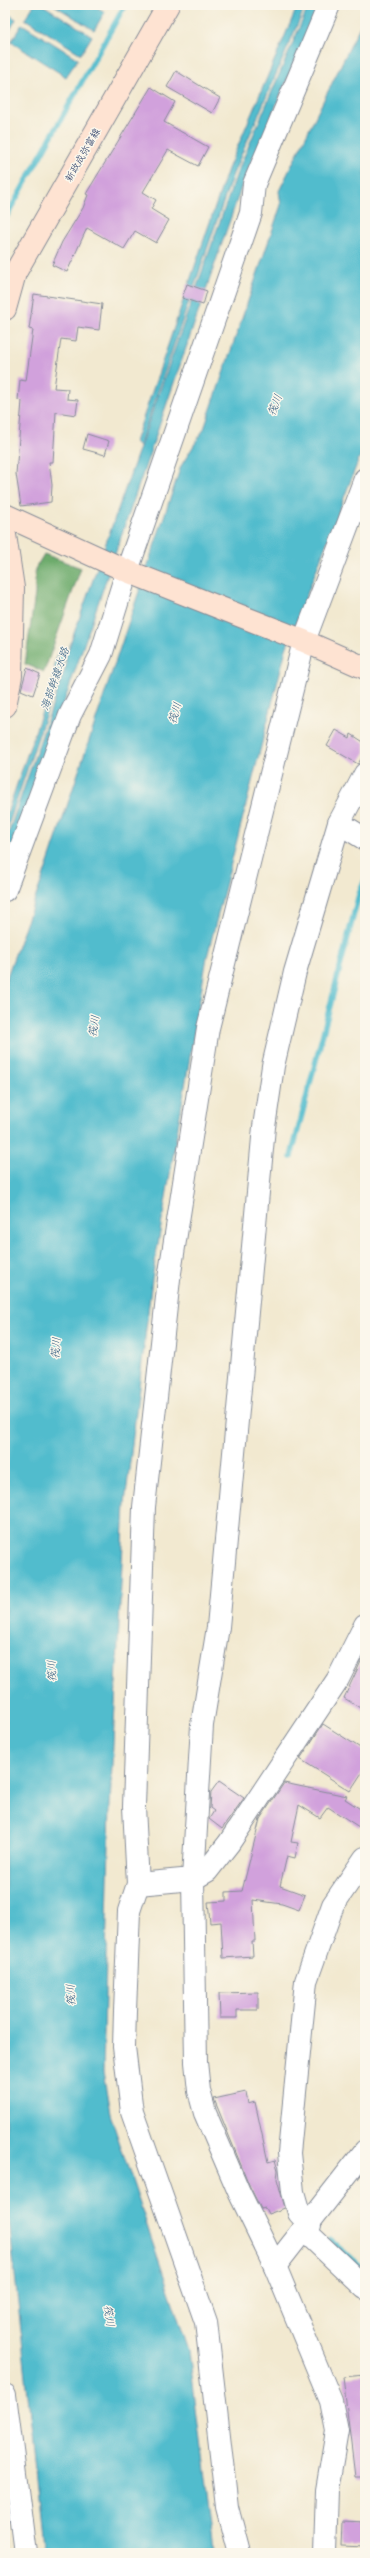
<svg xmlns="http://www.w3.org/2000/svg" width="370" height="2558" viewBox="0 0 370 2558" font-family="'Balsamiq Sans','Klee One',sans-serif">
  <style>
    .forest { fill: #6dab6c; stroke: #446d65 }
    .water { fill: #51bccd; stroke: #367696 }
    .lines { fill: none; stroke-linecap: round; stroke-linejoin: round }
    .stream { stroke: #51bccd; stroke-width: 5.5 }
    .building { fill: #d1a1dc }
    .street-casing { stroke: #868c97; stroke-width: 24 }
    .secondary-casing { stroke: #868c97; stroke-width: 24 }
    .street { stroke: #fff; stroke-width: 22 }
    .secondary { stroke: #fee3d2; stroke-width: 22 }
    .labels { text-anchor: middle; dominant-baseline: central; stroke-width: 3; stroke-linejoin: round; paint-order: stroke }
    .street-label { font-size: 10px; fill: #1b2f5e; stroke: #fbf7ec }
    .water-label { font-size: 11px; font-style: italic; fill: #2b597f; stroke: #fbf7ec }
  </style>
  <rect width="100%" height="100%" fill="#fbf7ec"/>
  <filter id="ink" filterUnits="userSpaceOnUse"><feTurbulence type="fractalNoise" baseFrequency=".025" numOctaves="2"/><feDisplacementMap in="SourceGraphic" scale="8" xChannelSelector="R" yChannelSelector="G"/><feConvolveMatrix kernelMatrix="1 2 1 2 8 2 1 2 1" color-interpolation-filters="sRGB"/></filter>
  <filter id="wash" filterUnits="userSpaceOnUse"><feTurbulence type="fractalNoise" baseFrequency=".012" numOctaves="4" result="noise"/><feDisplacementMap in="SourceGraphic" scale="16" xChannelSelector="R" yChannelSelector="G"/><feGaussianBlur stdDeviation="0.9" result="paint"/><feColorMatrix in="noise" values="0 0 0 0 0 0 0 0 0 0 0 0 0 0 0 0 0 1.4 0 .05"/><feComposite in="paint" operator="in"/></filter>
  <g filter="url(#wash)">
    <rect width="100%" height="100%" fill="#f2e9d0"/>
    <!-- forest -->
    <path class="forest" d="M44 554 81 568 44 672 25 664 35 594V569Z"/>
    <!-- water -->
    <g class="water">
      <path d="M34 5H43L92 36 81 54 25 19Z"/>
      <path d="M54 5H93L105 12 94 30Z"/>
      <path d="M298 5H306L233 174 139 446 135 442 228 169Z"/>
      <path d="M309 5H319L242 185 5 874V843L66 666V656L237 173Z"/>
      <path d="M5 12 16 19 5 39Z"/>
      <path d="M365 16V443L286 649 207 957 152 1279 125 1503 110 1805 103 2072 110 2114 189 2351 214 2553H45L5 2182V982L48 863 181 466 204 429 281 205 279 191Z"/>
      <path d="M22 24 78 59 66 77 11 42Z"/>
      <path d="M58 654 65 657 5 835V819L56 671 54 665Z"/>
    </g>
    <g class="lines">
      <!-- stream -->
      <g class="stream">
        <path d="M5 219 125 5"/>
        <path d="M291 1157 359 894 365 880"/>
        <path d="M330 2240 365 2271"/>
      </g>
    </g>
    <g id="blocks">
      <!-- building -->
      <g class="building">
        <path d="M176 71 220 98 212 113 167 87Z"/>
        <path d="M151 87 175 102 164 122 208 147 198 166 168 150 143 192 156 200 151 209 169 220 156 243 135 231 124 249 87 228 67 272 52 265 62 242 83 208 88 195 86 194Z"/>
        <path d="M187 284 207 291 203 305 182 298Z"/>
        <path d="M34 294 102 304 99 330 78 327 76 341 61 339 54 388 68 389 67 399 78 400 76 415 56 412 53 462H49L52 485 51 502 21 506 16 474 22 401 18 400 20 380 26 381 33 330 29 329Z"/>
        <path d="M87 434 109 441 105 455 83 449Z"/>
        <path d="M27 668 40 674 33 695 21 690Z"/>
        <path d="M336 730 350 738 351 734 365 743V752L358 764 327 746Z"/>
        <path d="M365 1653V1711L344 1698Z"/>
        <path d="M323 1724 365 1751V1768L350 1791 300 1759Z"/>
        <path d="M219 1781 244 1798 222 1829 209 1819 214 1811 210 1808 211 1792Z"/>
        <path d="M284 1783 347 1796 345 1799 365 1812V1817L359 1827 328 1807 320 1818 299 1805 291 1842 298 1843 295 1858 287 1856 280 1886 305 1895 299 1910 282 1904 253 1900 255 1941H252L253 1956 223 1958 221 1922 210 1923 208 1902 226 1901V1892L242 1891 260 1819Z"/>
        <path d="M258 1992V2010H237V2018H220L219 1993Z"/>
        <path d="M246 2092 248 2104 255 2102 268 2162 275 2160 278 2170 277 2179 285 2208 268 2214 265 2208 261 2209 250 2187 214 2099Z"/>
        <path d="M365 2375V2477H355L343 2377Z"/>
        <path d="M343 2521 365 2522V2547L342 2546Z"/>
      </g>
    </g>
  </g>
  <g filter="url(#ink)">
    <use href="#blocks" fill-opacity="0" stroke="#868c97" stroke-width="1"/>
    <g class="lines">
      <!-- street casing -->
      <g class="street-casing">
        <g id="street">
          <path d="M339 823 365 839"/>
          <path d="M5 890 70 715 101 655 127 571 251 213 254 184 329 5"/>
          <path d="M138 1884 193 1879 207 1871 229 1843 338 1679 365 1625"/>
          <path d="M310 2225 299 2213 293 2192 289 2153 306 1981 333 1905 365 1858"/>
          <path d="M305 2231 365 2288"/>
          <path d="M275 2266 365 2151"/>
          <path d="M5 2395 25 2553"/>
          <path d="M239 2553 227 2507 206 2322 132 2112 124 2047 125 2011 129 1911 138 1884 134 1807 144 1507 169 1279 208 1028 304 641 365 479"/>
          <path d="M325 2553 327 2490 337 2431 331 2401 275 2266 239 2192 205 2113 199 2091 196 2062 193 1879 202 1725 218 1627 264 1127 273 1066 295 972 339 823 365 774"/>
        </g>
      </g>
      <!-- secondary casing -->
      <g class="secondary-casing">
        <g id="secondary">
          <path d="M5 309 15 273 168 5"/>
          <path d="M5 515 127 571 304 641 365 668"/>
          <path d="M5 535 13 588 11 676 5 706"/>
        </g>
      </g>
      <!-- street -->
      <use href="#street" class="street"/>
      <!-- secondary -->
      <use href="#secondary" class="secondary"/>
    </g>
  </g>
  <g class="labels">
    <!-- street labels -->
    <g class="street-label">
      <text transform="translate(83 155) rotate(-60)">新政成弥富線</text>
    </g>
    <!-- water labels -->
    <g class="water-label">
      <text transform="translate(275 405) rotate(-70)">筏川</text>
      <text transform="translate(55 679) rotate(-71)">海部幹線水路</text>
      <text transform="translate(175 713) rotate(-75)">筏川</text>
      <text transform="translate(94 1026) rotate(-82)">筏川</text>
      <text transform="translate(56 1348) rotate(-86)">筏川</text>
      <text transform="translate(52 1671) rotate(-93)">筏川</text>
      <text transform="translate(71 1995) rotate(-93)">筏川</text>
      <text transform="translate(109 2316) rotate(82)">筏川</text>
    </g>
  </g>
  <!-- margin -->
  <rect width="370" height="2558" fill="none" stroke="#fbf7ec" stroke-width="20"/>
</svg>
